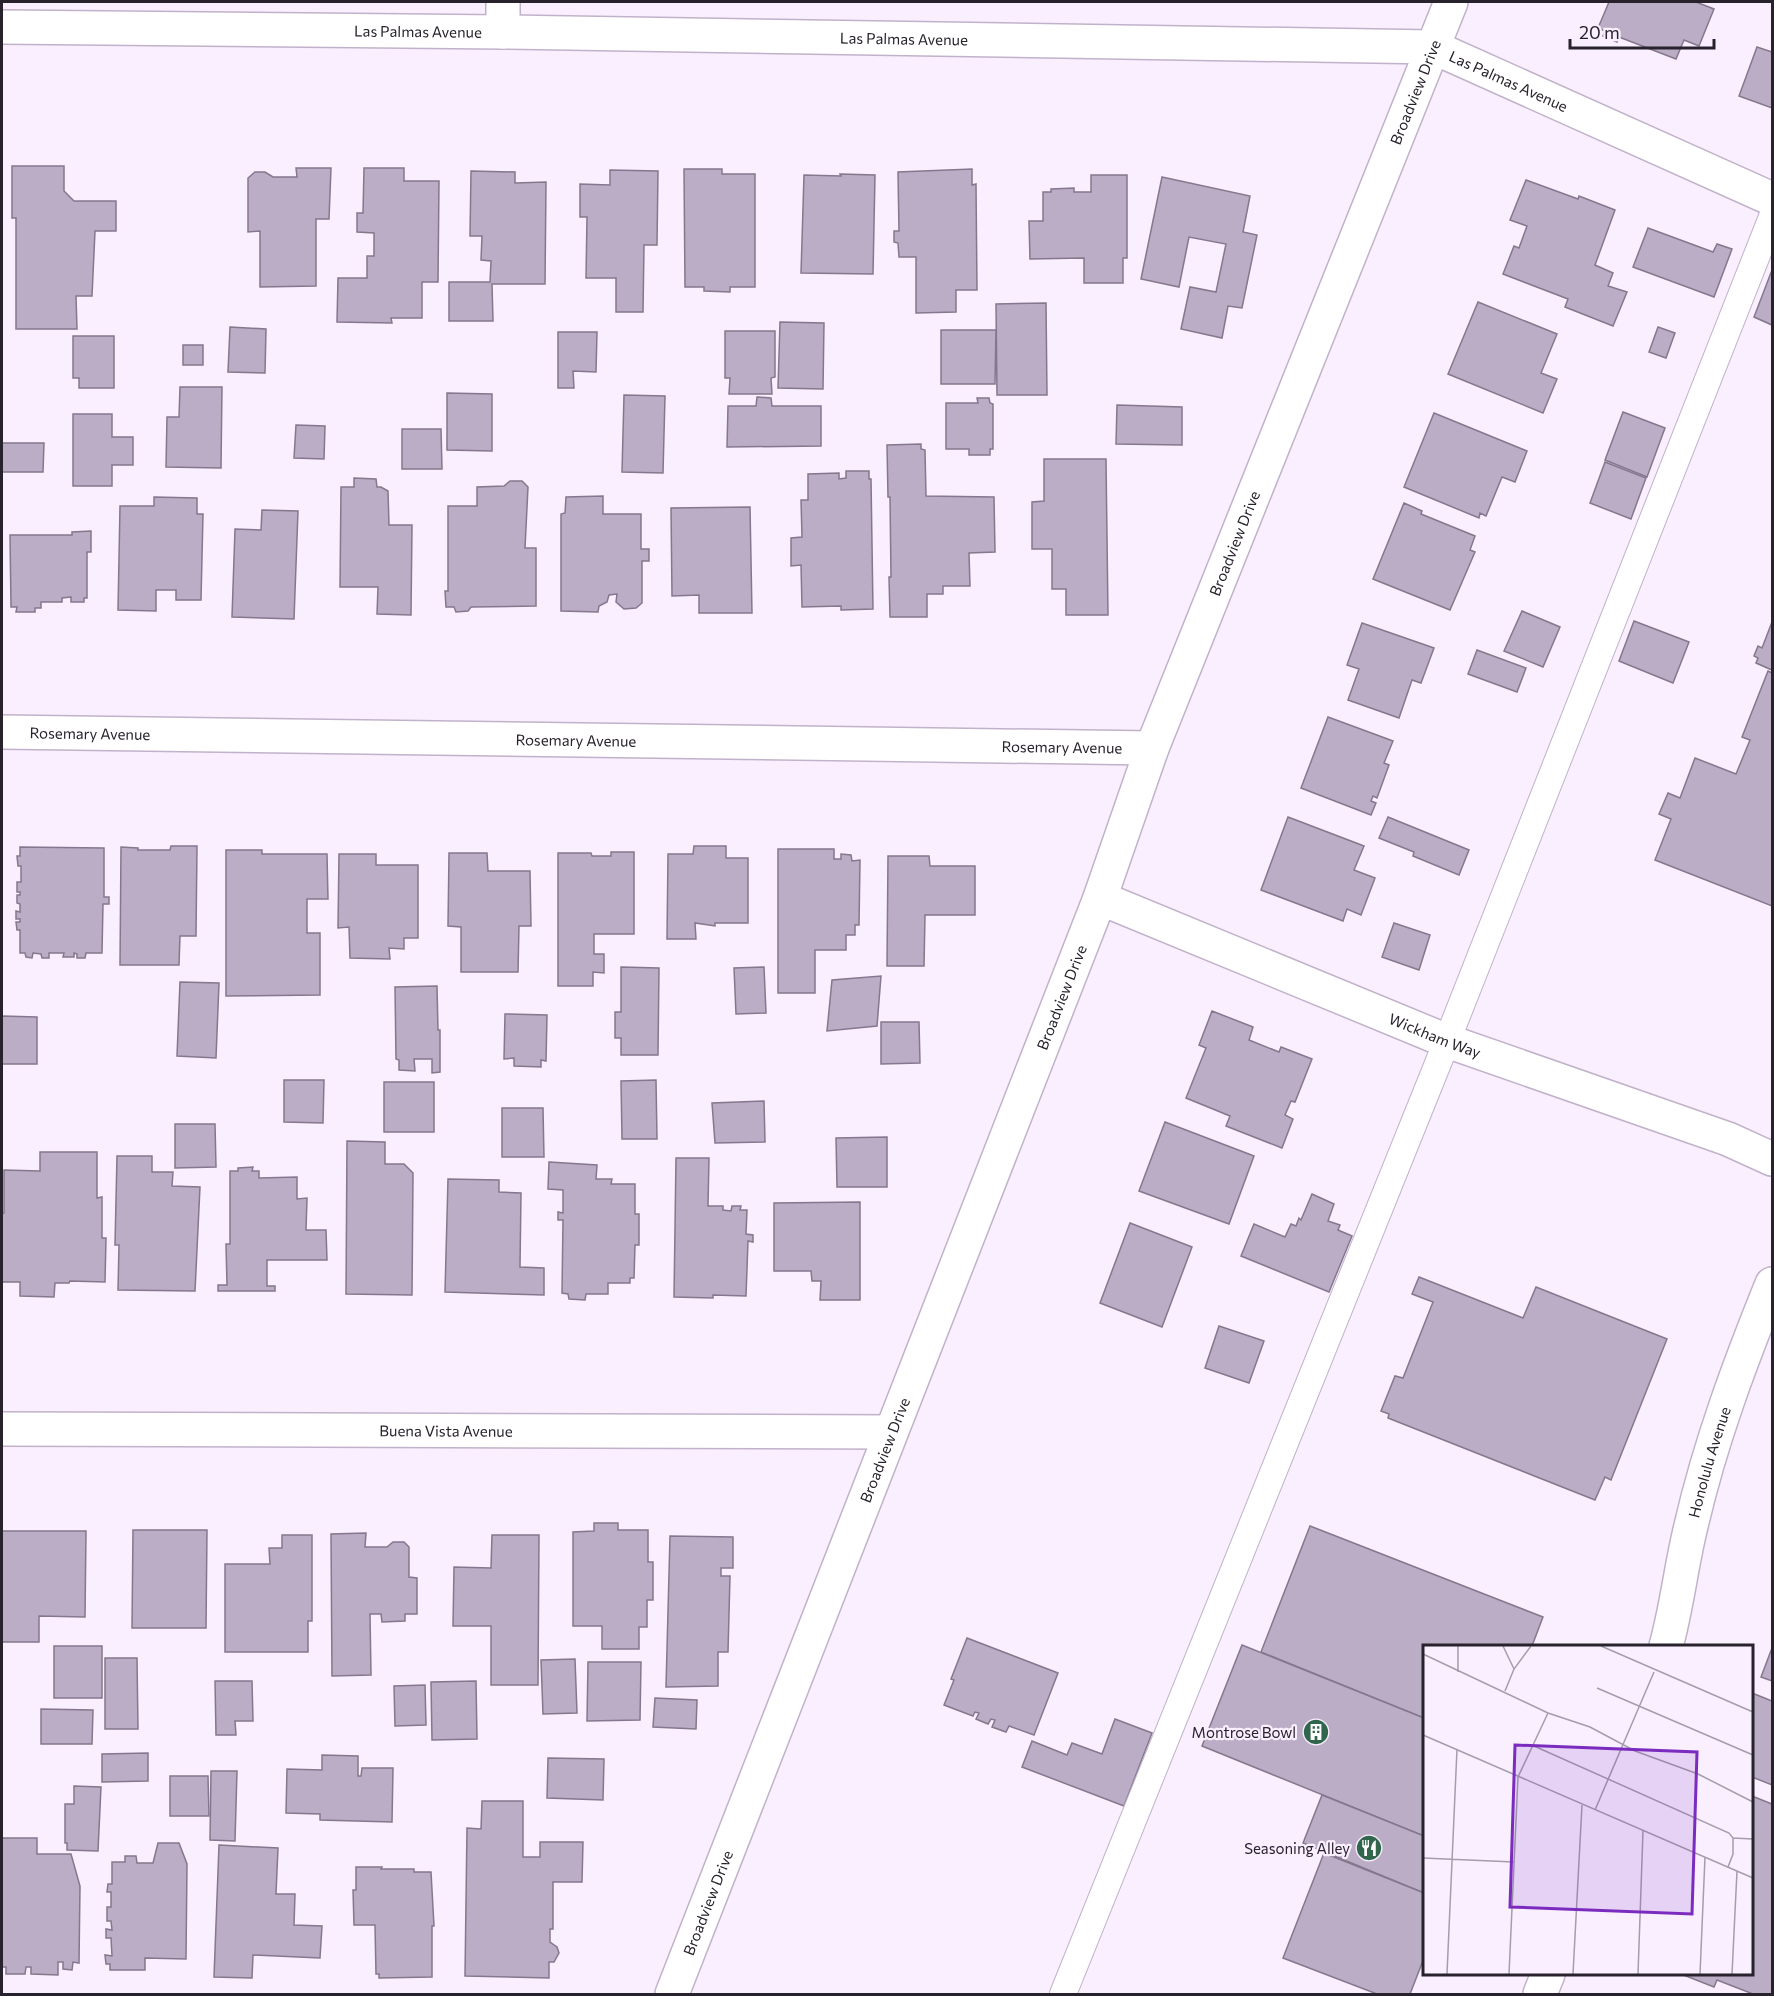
<svg xmlns="http://www.w3.org/2000/svg" width="1774" height="1996" viewBox="0 0 1774 1996" font-family="Commissioner,sans-serif">
  <style>
    .building { fill: #bbadc5; stroke: #85778d; stroke-width: 1.5 }
    .lines { fill: none; stroke-linecap: round; stroke-linejoin: round }
    .service-casing { stroke: #c1b2ca; stroke-width: 28 }
    .minor-casing { stroke: #c1b2ca; stroke-width: 36 }
    .tertiary-casing { stroke: #c1b2ca; stroke-width: 36 }
    .service { stroke: #fff; stroke-width: 26 }
    .minor { stroke: #fff; stroke-width: 33 }
    .tertiary { stroke: #fff; stroke-width: 33 }
    .labels { text-anchor: middle; dominant-baseline: central; stroke-width: 4.5; stroke-linejoin: round; paint-order: stroke }
    .street-label { font-size: 15px; fill: #28222c; stroke: #f9efff }
    .poi-label { font-size: 15px; fill: #28222c; stroke: #f9efff; text-anchor: end }
    .inset-road { fill: none; stroke: #a59dab; stroke-width: 1.5 }
    .view { fill: #7b2cbf; fill-opacity: 0.15; stroke: #7b2cbf; stroke-width: 3 }
    .inset-edge { fill: none; stroke: #28222c; stroke-width: 3 }
  </style>
  <rect width="100%" height="100%" fill="#f9efff"/>
  <!-- building -->
  <g class="building">
    <path d="M1609 2H1696L1714 9 1699 46 1684 40 1676 59 1619 37 1617 42 1603 36 1605 31 1598 28Z"/>
    <path d="M1757 47 1772 52V108L1739 96Z"/>
    <path d="M12 166H64V191L74 201H116V231H95L92 296H76L77 329H16V218H12Z"/>
    <path d="M296 168H331L329 219H316V286L260 287V231L248 232V178L255 172H265L273 177H297Z"/>
    <path d="M364 168H404V181H439L438 282H422V318H391L392 323 337 322 338 278H367V256H374V233L357 232V213H363Z"/>
    <path d="M684 169H722V174H755V287H730V292L704 291V287H685Z"/>
    <path d="M972 169V185L976 184 977 290H956V312L916 313V257H899L898 243 894 242V231H899L898 172Z"/>
    <path d="M610 170 658 171 657 245H644L643 312H616V278H586L587 217H580V184L610 185Z"/>
    <path d="M471 171 515 172V183L546 182 545 284H492L493 321H449V282H490L491 261 481 260 482 236H470Z"/>
    <path d="M840 174 875 175 873 274 801 273 804 175 841 176Z"/>
    <path d="M1091 175H1127V258H1123V283H1084V258L1030 259 1029 221H1043V192H1051V189L1074 188V192H1091Z"/>
    <path d="M1162 177 1250 196 1243 232 1257 235 1242 308 1228 306 1222 338 1181 329 1190 287 1216 292 1226 244 1189 237 1179 287 1141 279Z"/>
    <path d="M1526 180 1578 199 1579 196 1615 210 1595 265 1613 273 1608 286 1627 292 1613 326 1565 307 1568 299 1503 274 1514 246 1519 248 1527 226 1510 220Z"/>
    <path d="M1648 228 1713 252 1717 244 1732 249 1714 297 1633 267Z"/>
    <path d="M1772 270V325L1754 317Z"/>
    <path d="M1478 302 1557 334 1541 373 1557 379 1543 413 1448 374Z"/>
    <path d="M1046 303 1047 395H997L996 304Z"/>
    <path d="M780 322 824 323 823 389 778 388Z"/>
    <path d="M230 327 266 329 265 373 228 372Z"/>
    <path d="M1658 327 1675 333 1666 358 1649 352Z"/>
    <path d="M941 330H996L995 384H941Z"/>
    <path d="M725 331H775V377L771 378 772 394H729L730 378H725Z"/>
    <path d="M558 332H597L596 372 573 371 574 388H558Z"/>
    <path d="M73 336H114V388H79V378H73Z"/>
    <rect x="183" y="345" width="20" height="20"/>
    <path d="M180 387H222L221 468 166 467 167 417H179Z"/>
    <path d="M447 393 492 394V451L447 450Z"/>
    <path d="M624 395 665 396 663 473 622 472Z"/>
    <path d="M757 397 771 398 772 406H821V446L727 447 728 406H756Z"/>
    <path d="M977 398H989L990 403 993 404V449H990V455H969V449H946V403H978Z"/>
    <path d="M1117 405 1182 407V445L1116 444Z"/>
    <path d="M1623 412 1665 428 1647 477 1605 460Z"/>
    <path d="M1434 413 1527 451 1515 482 1502 477 1486 516 1480 513 1479 518 1404 487Z"/>
    <path d="M73 414H112V437H133V465H112V486H73Z"/>
    <path d="M296 425 325 426 324 459 294 458Z"/>
    <path d="M402 429H441L442 469H402Z"/>
    <path d="M2 443H44L43 472H2Z"/>
    <path d="M921 444V449L925 450 926 496 994 497 995 552 969 553 970 586H943V594H927V617H890L889 577H891L890 497H888L887 445Z"/>
    <path d="M1044 459H1106L1108 615H1066V589H1052V549H1032V502L1044 501Z"/>
    <path d="M1605 462 1646 478 1631 519 1590 503Z"/>
    <path d="M846 471H869V479H871L873 609 841 610V606L802 607 801 565 791 566V538L802 537 801 500H808V474L839 473V479L846 478Z"/>
    <path d="M354 478 376 479 377 487H381L388 491 389 525H412L411 615 377 614 378 587H340L341 487H354Z"/>
    <path d="M510 481H522L528 487 525 548H536V606L471 607 468 611 456 612 454 607H446L445 591H448V506H477V487L504 486Z"/>
    <path d="M603 496V514H641V549H649V561H642V603L636 608 624 609 616 602 617 594 609 595 607 602 599 606 598 612 561 611V514L565 513 566 497Z"/>
    <path d="M154 497 197 498V514H203L201 600H176V590H156V611L118 610 120 506H154Z"/>
    <path d="M1404 503 1422 511 1421 514 1475 536 1470 550 1475 552 1450 610 1373 579Z"/>
    <path d="M750 507 752 613H699V595L672 596 671 508Z"/>
    <path d="M262 510 298 511 294 619 232 617 235 529 261 530Z"/>
    <path d="M91 531V552H87V598H84V602H71V597L62 598V602H41V608H35V612H16L17 607H11L10 535H72V532Z"/>
    <path d="M1522 611 1560 627 1543 667 1504 651Z"/>
    <path d="M1634 621 1689 642 1673 683 1619 661Z"/>
    <path d="M1772 622V670L1756 663 1758 658 1754 656 1758 646 1762 648Z"/>
    <path d="M1362 623 1434 648 1421 683 1412 680 1399 718 1348 700 1359 669 1347 665Z"/>
    <path d="M1477 650 1526 668 1517 692 1468 674Z"/>
    <path d="M1768 671 1772 673V906L1655 860 1671 819 1659 814 1668 793 1680 798 1695 758 1736 774 1750 740 1742 737Z"/>
    <path d="M1328 717 1393 741 1384 763 1389 765 1377 798 1373 796 1371 801 1376 803 1371 815 1301 788Z"/>
    <path d="M1288 817 1364 846 1354 870 1375 878 1361 915 1347 909 1343 921 1261 890Z"/>
    <path d="M1388 817 1469 850 1459 875 1413 856 1414 852 1379 838Z"/>
    <path d="M171 846H197L196 936H180L179 965H120L121 847 138 848V850H170Z"/>
    <path d="M694 846H726V858H748V923H715V926L695 923 696 939H667L668 854H693Z"/>
    <path d="M20 847 104 848V897H109V904H103L102 953H86L85 958H77V954L74 953V957H63L64 953H49V958H42L41 954 33 953 32 958 26 957 25 953H20V930H17L16 922H20V919H16V911L20 912V904L17 903V895H20V892H17V882H21V866H18L17 856H20Z"/>
    <path d="M778 849H834V859H841V854L851 855 852 861 860 860 859 925H855V935H846V950H815V993H778Z"/>
    <path d="M226 850H262V854H327L328 899H307V933H320V995L226 996Z"/>
    <path d="M611 852H634V934H594V954H604V973L593 972V986H558V853H591L592 856H611Z"/>
    <path d="M449 853H487L488 871H530L531 926H519L518 972H461V927L448 926Z"/>
    <path d="M339 854H376V865H418V938H404V949L389 948 390 959 350 958 349 927 338 928Z"/>
    <path d="M888 856H929L930 866H975V915H925L924 966H887Z"/>
    <path d="M1394 923 1430 935 1419 970 1382 957Z"/>
    <path d="M621 967 659 968 658 1055H621V1038H615V1012H621Z"/>
    <path d="M764 967 766 1013 736 1014 734 968Z"/>
    <path d="M881 976 877 1026 827 1031 832 980Z"/>
    <path d="M180 982 219 983 216 1058 177 1056Z"/>
    <path d="M437 986 438 1030H440V1072L432 1073V1059H414L415 1071 399 1070V1060L396 1059 395 987Z"/>
    <path d="M1212 1011 1253 1027 1249 1040 1279 1052 1281 1047 1312 1059 1295 1102 1291 1101 1285 1115 1293 1119 1282 1148 1226 1126 1230 1116 1186 1098 1206 1048 1199 1045Z"/>
    <path d="M505 1014 547 1015 546 1061 541 1060V1067L514 1066V1058L504 1059Z"/>
    <path d="M2 1016 37 1017V1064H2Z"/>
    <path d="M881 1022H919L920 1063 881 1064Z"/>
    <path d="M284 1080H324L323 1123 284 1122Z"/>
    <path d="M656 1080 657 1139H622L621 1081Z"/>
    <rect x="384" y="1082" width="50" height="50"/>
    <path d="M764 1101 765 1142 715 1143 712 1103Z"/>
    <path d="M502 1108H543L544 1157H502Z"/>
    <path d="M1165 1122 1254 1156 1229 1224 1139 1191Z"/>
    <path d="M175 1124H215L216 1167 175 1168Z"/>
    <path d="M887 1137V1187H837L836 1138Z"/>
    <path d="M347 1141 385 1142V1164H404L413 1173 412 1295 346 1294Z"/>
    <path d="M40 1152H97V1198L102 1197V1238H106L105 1282 70 1281 69 1283H55L54 1297 20 1296V1282H2V1214L4 1213V1170L40 1171Z"/>
    <path d="M117 1156H152V1172H173L172 1186 200 1187 195 1291 118 1290 119 1245H115Z"/>
    <path d="M676 1158H709L708 1206H723V1210L731 1211 732 1206H741L740 1210H747L746 1234 753 1235V1242L748 1241 746 1296 713 1295V1298L674 1297Z"/>
    <path d="M549 1162 597 1165 596 1179H612L611 1184H635V1214H639V1245H635L634 1278H630V1283H608V1294H586L585 1300 569 1299 568 1294 562 1293 563 1220H558V1212L563 1213V1190L548 1189Z"/>
    <path d="M253 1167 252 1171H259V1178L297 1177V1199L307 1198 306 1230H326L327 1260H267V1286H275V1291H218V1285H227L226 1244H230V1171H238V1168Z"/>
    <path d="M448 1179 499 1180V1192L521 1193 520 1267 544 1268V1295L445 1292Z"/>
    <path d="M1312 1194 1334 1204 1328 1221 1340 1225 1338 1230 1352 1236 1329 1292 1241 1256 1254 1224 1285 1237 1291 1224 1296 1226 1299 1218 1301 1220Z"/>
    <path d="M860 1202V1300H820L821 1281H812L811 1271H774V1203Z"/>
    <path d="M1130 1223 1192 1247 1162 1327 1100 1303Z"/>
    <path d="M1419 1277 1523 1318 1536 1287 1667 1339 1611 1480 1605 1477 1595 1500 1388 1418 1389 1414 1381 1411 1395 1376 1403 1378 1433 1302 1412 1294Z"/>
    <path d="M1219 1326 1264 1341 1249 1383 1205 1368Z"/>
    <path d="M594 1523H618V1530H648V1562H653V1600H647V1627H639V1649H602V1626H573V1532L594 1531Z"/>
    <path d="M1310 1526 1543 1617 1532 1646H1424V1718L1261 1652Z"/>
    <path d="M133 1530H207L206 1628H132Z"/>
    <path d="M2 1531H86L85 1617 39 1616V1642H2Z"/>
    <path d="M366 1533 365 1547H387L393 1542H404L409 1547V1577L417 1578V1614H405V1621L382 1622 381 1614H370L371 1675 332 1676 331 1534Z"/>
    <path d="M282 1535H312V1621H308V1652H225V1564H270L269 1548H282Z"/>
    <path d="M492 1535H539L538 1685H491V1626H453L454 1567 491 1568Z"/>
    <path d="M670 1536 733 1537V1568H721V1576H730L728 1652H718V1686L666 1687Z"/>
    <path d="M967 1638 1058 1673 1034 1735 1009 1726 1006 1732 992 1727 995 1720 991 1719 988 1724 976 1719 979 1713 975 1712 973 1716 944 1705 954 1680 951 1679Z"/>
    <path d="M1242 1645 1424 1718V1836L1202 1746Z"/>
    <rect x="54" y="1646" width="48" height="52"/>
    <path d="M1772 1648V1681L1761 1677Z"/>
    <path d="M105 1658H137L138 1729H105Z"/>
    <path d="M575 1659 577 1713 543 1714 541 1660Z"/>
    <path d="M588 1662H641L640 1720 587 1721Z"/>
    <path d="M215 1681H252L253 1721H235L236 1735H216Z"/>
    <path d="M476 1681 477 1739 432 1740 431 1682Z"/>
    <path d="M425 1685 426 1725 395 1726 394 1686Z"/>
    <path d="M1752 1693 1772 1701V1785L1752 1777Z"/>
    <path d="M655 1698 697 1700 696 1729 653 1727Z"/>
    <path d="M41 1709 93 1710 92 1744H41Z"/>
    <path d="M1115 1719 1152 1733 1124 1806 1022 1767 1032 1741 1067 1755 1072 1743 1102 1754Z"/>
    <path d="M148 1753V1781L102 1782V1754Z"/>
    <path d="M322 1755 358 1756V1776H361L362 1768H393L392 1822 320 1820V1814L286 1813 287 1769 322 1770Z"/>
    <path d="M548 1758 604 1759 603 1800 547 1798Z"/>
    <path d="M211 1771H237L235 1841 210 1840Z"/>
    <path d="M170 1776H208L209 1816H170Z"/>
    <path d="M74 1786 101 1787 98 1851 67 1850V1843H65V1804H74Z"/>
    <path d="M1322 1795 1424 1836V1893L1303 1843Z"/>
    <path d="M1752 1796 1772 1804V1994H1753L1717 1980 1714 1987 1681 1974H1752Z"/>
    <path d="M482 1801H523V1857H540V1842H583L582 1882H553V1929H550V1942L557 1947 559 1953 554 1962H549V1978L465 1976 467 1828 481 1829Z"/>
    <path d="M2 1838H37V1854H71L80 1886 79 1963 73 1962 72 1970 63 1969V1962H58V1975L31 1974V1967H26L25 1974H6V1967H2Z"/>
    <path d="M158 1843H179L187 1864 186 1959 145 1958V1970H110V1964H106L105 1955 112 1956 111 1938H106V1929L112 1930 111 1921H107V1907H111V1892H107L108 1884H112V1862H125V1856H136L137 1863H153Z"/>
    <path d="M219 1845 278 1848 276 1894H295L294 1925 322 1926 320 1958 253 1955 252 1978 214 1977Z"/>
    <path d="M1324 1853 1424 1893V1958L1410 1994H1377L1283 1958Z"/>
    <path d="M356 1867H382L381 1869H414V1872H431L434 1926H432V1977L379 1978V1974H376L375 1925H354L353 1890H356Z"/>
  </g>
  <g class="lines">
    <!-- service casing -->
    <g class="service-casing">
      <path id="service" d="M1063 1994 1447 1041 1772 217"/>
    </g>
    <!-- minor casing -->
    <g class="minor-casing">
      <g id="minor">
        <path id="s1" d="M2 27 503 32 1433 47 1772 199"/>
        <path d="M503 32V2"/>
        <path id="s2" d="M2 732 1152 748"/>
        <path id="s3" d="M1100 898 1447 1041 1728 1139 1772 1159"/>
        <path id="s4" d="M2 1429 891 1432"/>
      </g>
    </g>
    <!-- tertiary casing -->
    <g class="tertiary-casing">
      <g id="tertiary">
        <path id="s5" d="M1666 1646C1677 1607 1681 1566 1691 1526 1710 1443 1740 1363 1772 1284"/>
        <path id="s6" d="M672 1994 1100 898 1152 748 1451 2"/>
        <path d="M1540 1994 1548 1974"/>
      </g>
    </g>
    <!-- service -->
    <use href="#service" class="service"/>
    <!-- minor -->
    <use href="#minor" class="minor"/>
    <!-- tertiary -->
    <use href="#tertiary" class="tertiary"/>
  </g>
  <!-- icons -->
  <defs>
    <g id="building-disc" transform="scale(1.35)"><circle r="9.5" fill="#30664c" stroke="#f9efff"/><path d="M-4-6H4V6H1V3H-1V6H-4ZM-2.5-4.3h1.7v1.8h-1.7ZM.8-4.3h1.7v1.8H.8ZM-2.5-1h1.7V.8h-1.7ZM.8-1h1.7V.8H.8Z" fill="#fff"/></g>
    <g id="restaurant-disc" transform="scale(1.35)"><circle r="9.5" fill="#30664c" stroke="#f9efff"/><path d="M-5-6h1v4h1v-4h1v4h1v-4h1v5L-1.5 .5V6h-2V.5L-5-1ZM5-6V6H3V1.5H1.5Q1.5-4 5-6Z" fill="#fff"/></g>
  </defs>
  <g fill-rule="evenodd">
    <use href="#building-disc" x="1316" y="1732"/>
    <use href="#restaurant-disc" x="1369" y="1848"/>
  </g>
  <g class="labels">
    <!-- street labels -->
    <g class="street-label">
      <text stroke="none"><textPath href="#s1" startOffset="416">Las Palmas Avenue</textPath></text>
      <text stroke="none"><textPath href="#s1" startOffset="902">Las Palmas Avenue</textPath></text>
      <text stroke="none"><textPath href="#s1" startOffset="1514">Las Palmas Avenue</textPath></text>
      <text stroke="none"><textPath href="#s6" startOffset="2042">Broadview Drive</textPath></text>
      <text stroke="none"><textPath href="#s6" startOffset="1556">Broadview Drive</textPath></text>
      <text stroke="none"><textPath href="#s2" startOffset="88">Rosemary Avenue</textPath></text>
      <text stroke="none"><textPath href="#s2" startOffset="574">Rosemary Avenue</textPath></text>
      <text stroke="none"><textPath href="#s2" startOffset="1060">Rosemary Avenue</textPath></text>
      <text stroke="none"><textPath href="#s6" startOffset="1070">Broadview Drive</textPath></text>
      <text stroke="none"><textPath href="#s3" startOffset="362">Wickham Way</textPath></text>
      <text stroke="none"><textPath href="#s4" startOffset="444">Buena Vista Avenue</textPath></text>
      <text stroke="none"><textPath href="#s6" startOffset="584">Broadview Drive</textPath></text>
      <text stroke="none"><textPath href="#s5" startOffset="189">Honolulu Avenue</textPath></text>
      <text stroke="none"><textPath href="#s6" startOffset="98">Broadview Drive</textPath></text>
    </g>
    <!-- poi labels -->
    <g class="poi-label">
      <text x="1296" y="1732">Montrose Bowl</text>
      <text x="1350" y="1848">Seasoning Alley</text>
    </g>
  </g>
  <!-- overview -->
  <g transform="translate(1423 1645)">
    <rect width="330" height="330" fill="#f9efff"/>
    <path class="inset-road" d="M80 1 91 24M178 1 330 67M0 9 125 68 167 82 212 106 275 129 330 157M35 27V1M174 43 330 110M82 46 91 24 108 1M0 90 330 233M111 101 306 188 310 193V209L305 222M172 165 231 27M310 193 330 194M0 213 91 217M24 329 34 104M86 329 95 132 125 68M150 329 159 160M215 329 220 186M277 329 282 212M309 329 314 226"/>
    <path class="view" d="M92 100 274 107 269 269 87 262Z"/>
    <rect width="330" height="330" class="inset-edge"/>
  </g>
  <!-- border -->
  <rect width="1774" height="1996" fill="none" stroke="#28222c" stroke-width="6"/>
  <!-- scale -->
  <path d="M1570 39v9h144v-9" fill="none" stroke="#28222c" stroke-width="3"/>
  <text x="1579" y="39" font-size="18" fill="#28222c" stroke="#f9efff" stroke-width="4.5" paint-order="stroke">20 m</text>
</svg>
